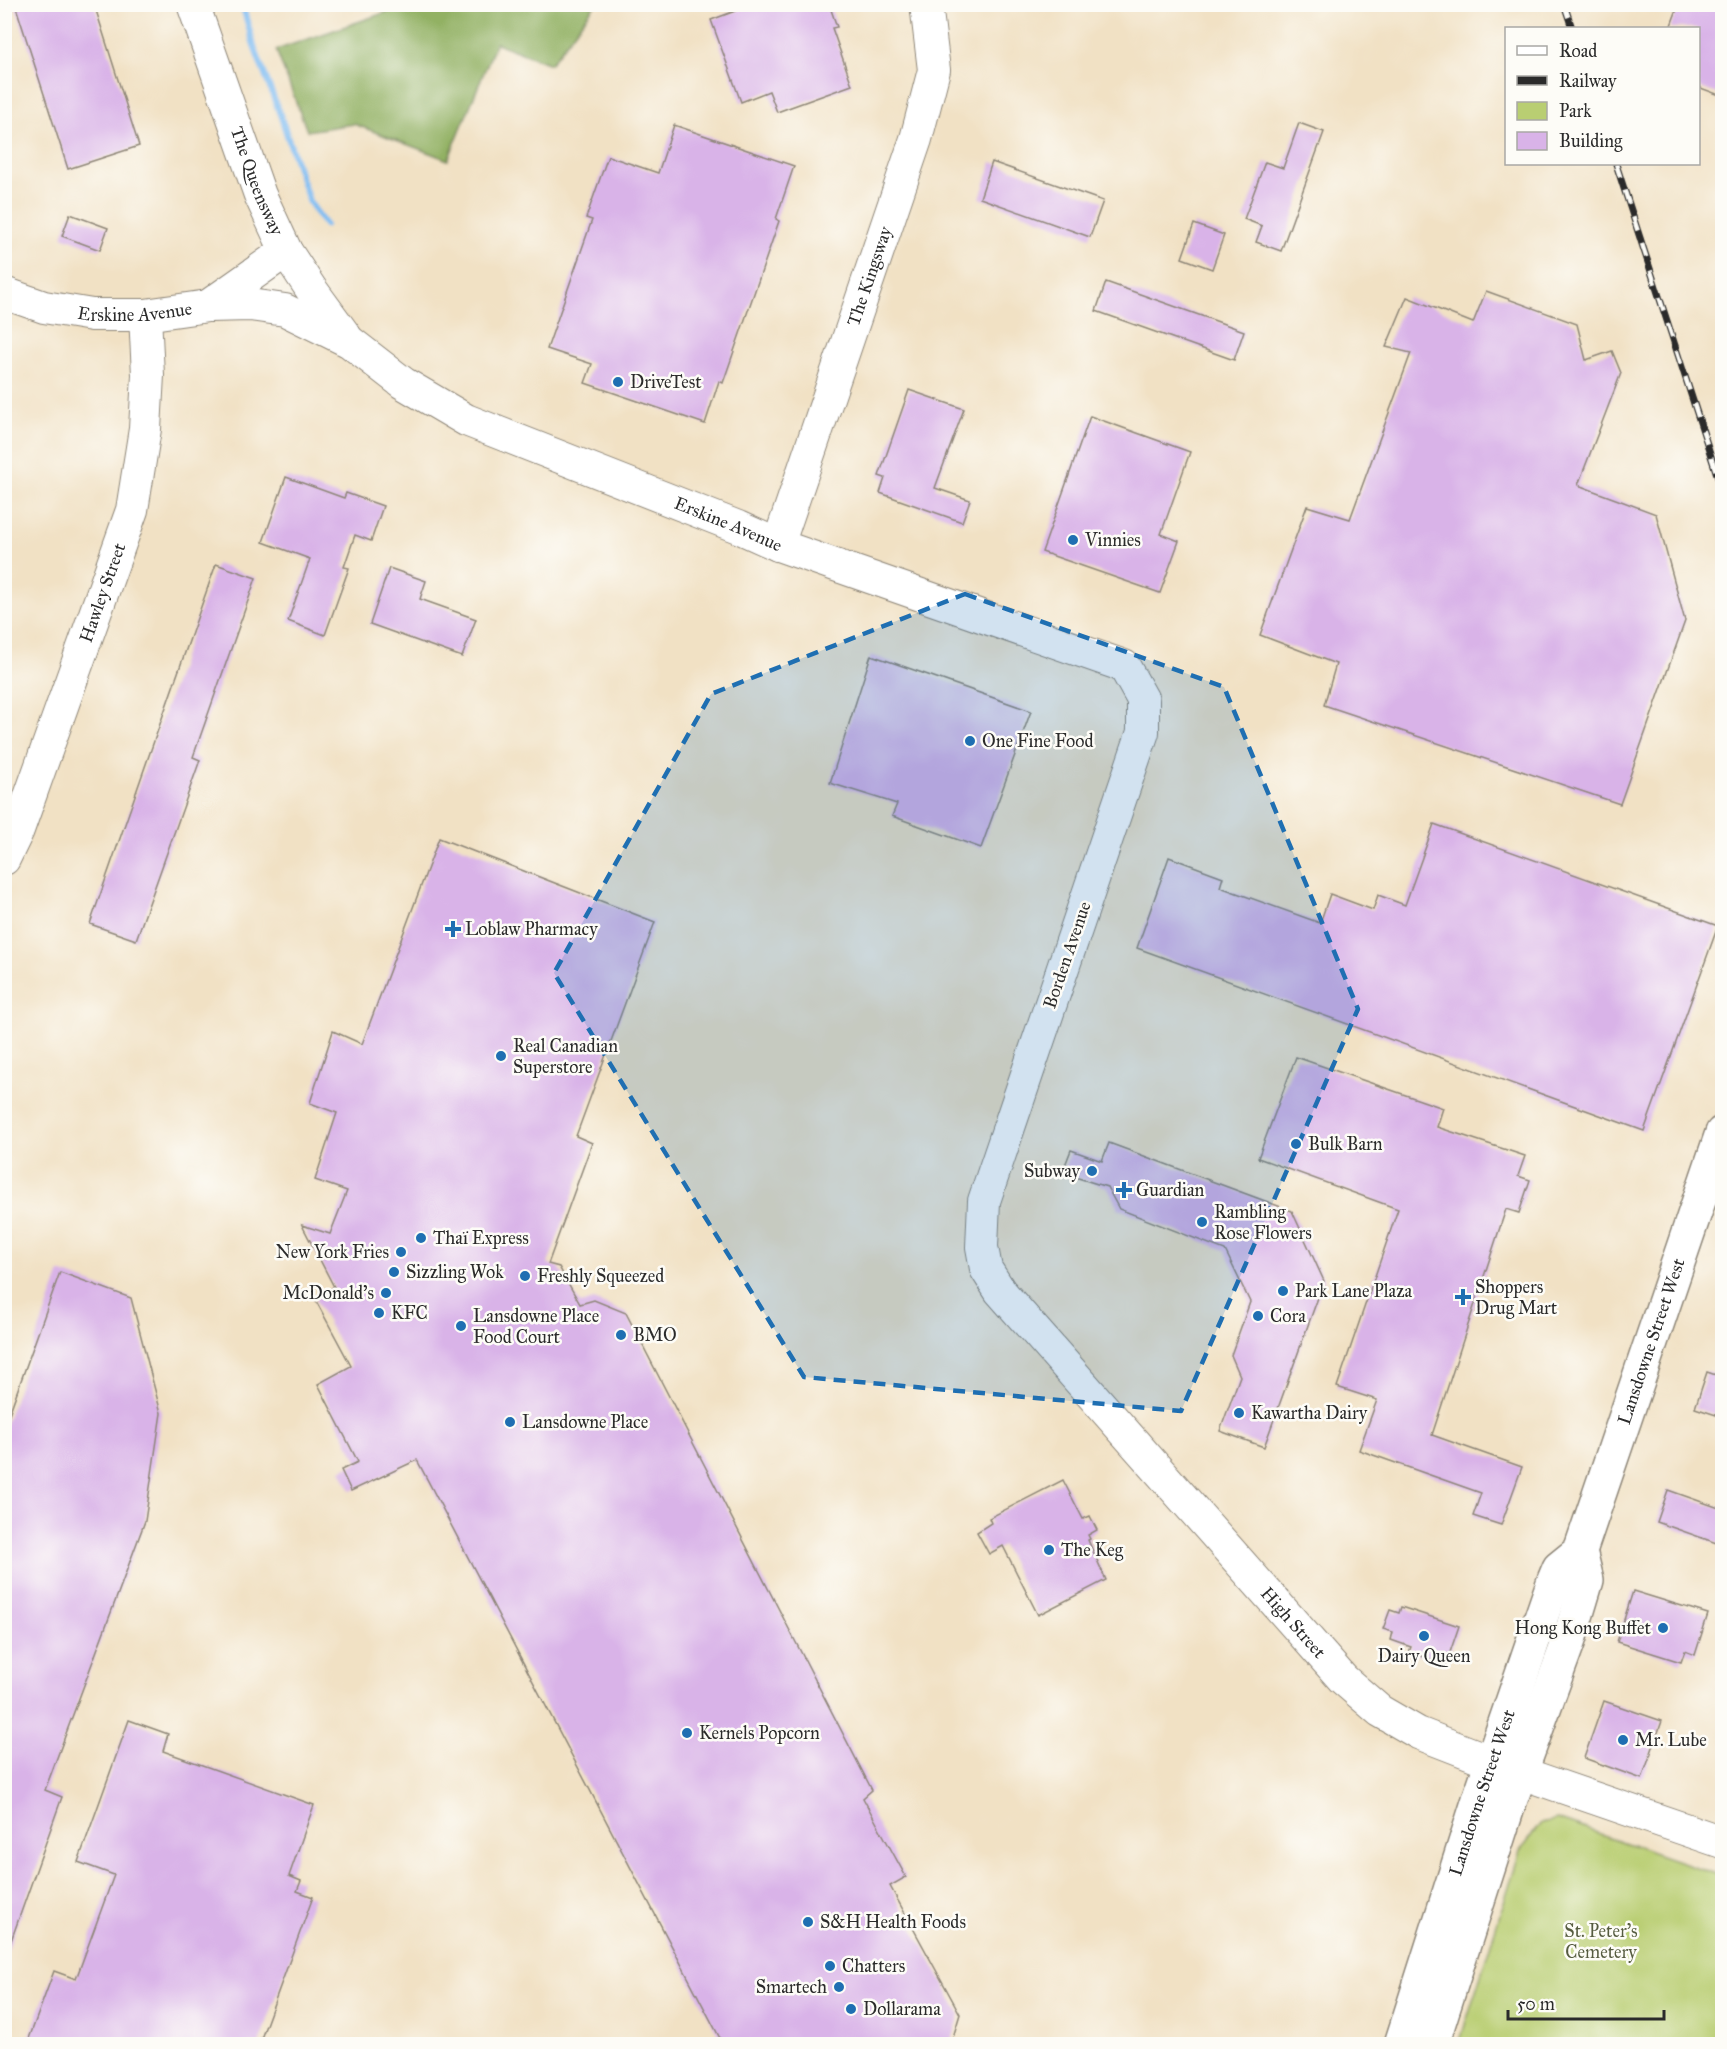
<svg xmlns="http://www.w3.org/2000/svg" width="1727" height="2049" viewBox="0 0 1727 2049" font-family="'IM FELL Great Primer',serif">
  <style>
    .green { fill: #b9ce72; stroke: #727c4e; stroke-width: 1.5 }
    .forest { fill: #92b164; stroke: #5e6e48; stroke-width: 1.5 }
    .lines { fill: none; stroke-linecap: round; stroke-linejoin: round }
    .stream { stroke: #7ebcf2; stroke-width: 6 }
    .building { fill: #d9b3e8 }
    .minor-casing { stroke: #8e8678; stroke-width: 34 }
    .major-casing { stroke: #8e8678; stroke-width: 36 }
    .minor { stroke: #fff; stroke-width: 32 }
    .major { stroke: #fff; stroke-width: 33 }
    .rail-casing { stroke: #2b2b2b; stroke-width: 7 }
    .rail { stroke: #fdfcf7; stroke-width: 4.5; stroke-dasharray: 14; stroke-linecap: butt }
    .marked { fill: #1f6fb2; fill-opacity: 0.2; stroke: #1f6fb2; stroke-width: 4.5; stroke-dasharray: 12 8; stroke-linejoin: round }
    .poi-dot { fill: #1f6fb2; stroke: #fdfcf7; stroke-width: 2 }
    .labels { text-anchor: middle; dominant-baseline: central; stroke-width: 5; stroke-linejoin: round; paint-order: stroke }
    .street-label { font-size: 18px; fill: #2b2b2b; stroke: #fdfcf7 }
    .poi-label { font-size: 18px; fill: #2b2b2b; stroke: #fdfcf7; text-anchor: start }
    .park-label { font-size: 18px; fill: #565c40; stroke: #fdfcf7 }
  </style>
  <rect width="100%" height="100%" fill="#fdfcf7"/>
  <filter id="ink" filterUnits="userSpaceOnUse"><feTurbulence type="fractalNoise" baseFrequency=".0167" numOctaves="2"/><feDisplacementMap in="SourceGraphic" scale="12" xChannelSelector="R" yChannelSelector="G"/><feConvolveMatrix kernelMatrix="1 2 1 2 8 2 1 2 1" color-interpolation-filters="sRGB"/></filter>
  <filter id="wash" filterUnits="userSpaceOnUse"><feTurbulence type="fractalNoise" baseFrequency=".008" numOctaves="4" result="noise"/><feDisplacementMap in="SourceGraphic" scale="24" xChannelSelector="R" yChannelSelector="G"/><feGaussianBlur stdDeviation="1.35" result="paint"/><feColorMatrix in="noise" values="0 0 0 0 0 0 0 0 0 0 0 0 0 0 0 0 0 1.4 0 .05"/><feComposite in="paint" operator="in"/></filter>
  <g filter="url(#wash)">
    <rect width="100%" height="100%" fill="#f1e1c4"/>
    <!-- green -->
    <path class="green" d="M1557 1819 1722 1876V2044H1459L1520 1851 1541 1823Z"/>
    <!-- forest -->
    <path class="forest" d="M410 4H595V5L550 64 496 43 448 160 354 124 307 131 276 50Z"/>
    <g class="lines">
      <!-- stream -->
      <path class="stream" d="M242 4 255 49 281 117 309 201 325 225"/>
    </g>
    <g id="blocks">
      <!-- building -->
      <g class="building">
        <path d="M15 4H94L139 146 68 169Z"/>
        <path d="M754 4H829L837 27 832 28 852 85 777 112 769 91 741 102 711 20Z"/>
        <path d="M1679 4H1722V96L1698 87V28H1670Z"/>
        <path d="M1299 123 1324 132 1281 251 1256 242 1262 226 1244 219 1265 162 1283 168Z"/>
        <path d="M674 125 794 166 776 219 779 221 723 383 719 381 705 424 585 383 592 364 547 349 592 220 586 218 608 156 658 173Z"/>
        <path d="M992 162 1103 201 1090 237 980 198Z"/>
        <path d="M70 214 108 228 100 250 62 236Z"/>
        <path d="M1194 224 1224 235 1212 269 1182 258Z"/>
        <path d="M1106 282 1244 331 1234 360 1096 311Z"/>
        <path d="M1486 291 1577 324 1586 360 1612 351 1621 373 1578 485 1656 514 1685 621 1620 804 1324 705 1336 664 1260 635 1307 506 1350 519 1411 353 1386 347 1407 297 1473 323Z"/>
        <path d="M909 390 964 409 935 488 970 500 962 522 880 493 885 478 879 476Z"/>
        <path d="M1090 416 1190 452 1161 534 1179 541 1160 593 1042 552Z"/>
        <path d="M286 477 344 498 346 493 383 506 371 541 355 535 344 567 349 568 325 635 288 621 310 559 263 542Z"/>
        <path d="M216 564 256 578 193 757 200 760 136 940 90 924Z"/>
        <path d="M389 568 426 581 420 599 476 619 462 657 370 624Z"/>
        <path d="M871 655 1031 711 981 848 892 816 897 804 830 783Z"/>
        <path d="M1434 824 1718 926 1644 1131 1137 948 1169 857 1223 877 1220 887 1320 923 1330 894 1373 910 1378 895 1405 905Z"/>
        <path d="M439 838 655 922 576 1136 592 1143 548 1264 559 1267 580 1304 594 1300 626 1313 789 1629 872 1790 863 1798 906 1877 890 1886 960 2014 951 2044H723L417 1460 351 1491 341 1470 358 1462 318 1384 351 1366 315 1299 334 1287 302 1225 330 1234 347 1191 315 1180 337 1113 310 1103 333 1031 362 1044Z"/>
        <path d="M1296 1057 1443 1108 1437 1127 1525 1156 1518 1176 1530 1180 1519 1213 1506 1209 1432 1435 1522 1467 1501 1525 1473 1516 1481 1493 1359 1450 1377 1400 1337 1387 1398 1209 1258 1158Z"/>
        <path d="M1109 1143 1292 1211 1324 1281 1264 1447 1220 1431 1240 1376 1231 1355 1250 1302 1225 1250 1119 1209 1107 1187 1062 1173 1071 1150 1102 1161Z"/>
        <path d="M60 1272 131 1298 161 1413 145 1521 45 1790 62 1797 7 1952 4 1951V1428Z"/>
        <path d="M1707 1372 1722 1377V1417L1695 1408Z"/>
        <path d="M1063 1480 1083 1519 1090 1516 1097 1530 1088 1535 1090 1539 1088 1540 1106 1580 1038 1615 1003 1546 989 1554 977 1532 991 1523 989 1518Z"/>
        <path d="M1668 1490 1722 1509V1545L1657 1522Z"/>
        <path d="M1633 1591 1708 1614 1695 1655 1685 1651 1681 1662 1617 1642Z"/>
        <path d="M1401 1607 1459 1626 1446 1664 1409 1652 1411 1647 1391 1640 1393 1632 1383 1629 1390 1610 1399 1613Z"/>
        <path d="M1604 1701 1662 1721 1642 1779 1584 1758Z"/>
        <path d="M129 1720 168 1734 163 1751 314 1805 289 1876 301 1881 297 1891 313 1897 259 2044H27L54 1971 76 1979 114 1875 78 1862Z"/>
      </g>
    </g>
  </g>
  <g filter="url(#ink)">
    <use href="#blocks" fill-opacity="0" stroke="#8e8678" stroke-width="1.5"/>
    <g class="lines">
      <!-- minor casing -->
      <g class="minor-casing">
        <g id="minor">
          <path id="s1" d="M193 4 260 195 286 251 311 289 346 337"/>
          <path id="s2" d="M4 293 44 307 92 315H145L208 306 286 251"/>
          <path id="s3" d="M208 306 250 305 285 310 350 342 403 383 466 420 738 527 778 545 1124 666 1143 700V732L984 1201 982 1247 986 1269 1000 1291 1343 1679 1380 1711 1418 1733 1521 1773 1722 1842"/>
          <path id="s4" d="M778 545 916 139 934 70 926 4"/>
          <path id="s5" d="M4 859 18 830 132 510 145 429 148 375 145 315"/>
        </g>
      </g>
      <!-- major casing -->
      <g class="major-casing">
        <g id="major">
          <path id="s6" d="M1401 2044 1480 1796 1554 1580 1559 1568 1580 1551 1722 1133"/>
          <path d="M1432 2044 1508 1807 1569 1640 1587 1580 1580 1551"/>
        </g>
      </g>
      <!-- minor -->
      <use href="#minor" class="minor"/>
      <!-- major -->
      <use href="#major" class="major"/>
      <!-- rail casing -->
      <g class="rail-casing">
        <g id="rail">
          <path d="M1564 4 1572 28"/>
          <path d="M1616 164 1722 490"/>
        </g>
      </g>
      <!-- rail -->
      <use href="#rail" class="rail"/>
    </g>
  </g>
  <!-- marked area -->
  <path class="marked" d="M965 594 1224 687 1358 1009 1181 1411 804 1377 554 973 711 694Z"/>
  <!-- markers -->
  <g class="poi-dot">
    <circle cx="618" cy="382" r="6"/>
    <circle cx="1073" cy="540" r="6"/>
    <circle cx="970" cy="741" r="6"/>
    <path d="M450 920h6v6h6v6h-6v6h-6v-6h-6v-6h6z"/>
    <circle cx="501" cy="1056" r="6"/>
    <circle cx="1296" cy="1144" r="6"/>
    <circle cx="1092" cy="1171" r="6"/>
    <path d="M1121 1181h6v6h6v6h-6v6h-6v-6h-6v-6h6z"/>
    <circle cx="1202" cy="1222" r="6"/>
    <circle cx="421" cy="1238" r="6"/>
    <circle cx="401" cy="1252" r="6"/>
    <circle cx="394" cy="1272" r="6"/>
    <circle cx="525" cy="1276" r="6"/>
    <circle cx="1283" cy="1291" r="6"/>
    <circle cx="386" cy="1293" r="6"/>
    <path d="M1460 1288h6v6h6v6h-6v6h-6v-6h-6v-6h6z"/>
    <circle cx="379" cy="1313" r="6"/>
    <circle cx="1258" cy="1316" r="6"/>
    <circle cx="461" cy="1326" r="6"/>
    <circle cx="621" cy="1335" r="6"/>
    <circle cx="1239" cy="1413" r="6"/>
    <circle cx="510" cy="1422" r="6"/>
    <circle cx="1049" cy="1550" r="6"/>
    <circle cx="1663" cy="1628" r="6"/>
    <circle cx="1424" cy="1636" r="6"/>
    <circle cx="687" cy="1733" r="6"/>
    <circle cx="1623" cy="1740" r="6"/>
    <circle cx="808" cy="1922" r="6"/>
    <circle cx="830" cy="1966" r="6"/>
    <circle cx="839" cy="1987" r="6"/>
    <circle cx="851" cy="2009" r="6"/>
  </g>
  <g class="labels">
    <!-- street labels -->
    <g class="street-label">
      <text stroke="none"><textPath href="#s1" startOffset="188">The Queensway</textPath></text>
      <text stroke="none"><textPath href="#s4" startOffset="284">The Kingsway</textPath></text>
      <text stroke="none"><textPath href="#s2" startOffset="134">Erskine Avenue</textPath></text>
      <text stroke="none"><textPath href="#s3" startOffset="572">Erskine Avenue</textPath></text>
      <text stroke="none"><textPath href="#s5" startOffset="284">Hawley Street</textPath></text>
      <text transform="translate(1067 955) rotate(-71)">Borden Avenue</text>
      <text stroke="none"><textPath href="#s6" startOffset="750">Lansdowne Street West</textPath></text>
      <text stroke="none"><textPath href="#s3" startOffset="2096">High Street</textPath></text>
      <text stroke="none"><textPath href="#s6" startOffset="264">Lansdowne Street West</textPath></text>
    </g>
    <!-- poi labels -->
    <g class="poi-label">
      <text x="630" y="382">DriveTest</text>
      <text x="1085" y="540">Vinnies</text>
      <text x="982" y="741">One Fine Food</text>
      <text x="465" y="929">Loblaw Pharmacy</text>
      <text x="513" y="1046">Real Canadian<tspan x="513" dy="21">Superstore</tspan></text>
      <text x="1308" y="1144">Bulk Barn</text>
      <text x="1080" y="1171" text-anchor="end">Subway</text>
      <text x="1136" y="1190">Guardian</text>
      <text x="1214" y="1212">Rambling<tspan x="1214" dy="21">Rose Flowers</tspan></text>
      <text x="433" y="1238">Thaï Express</text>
      <text x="389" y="1252" text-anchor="end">New York Fries</text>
      <text x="406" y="1272">Sizzling Wok</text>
      <text x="537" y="1276">Freshly Squeezed</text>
      <text x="1475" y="1287">Shoppers<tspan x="1475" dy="21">Drug Mart</tspan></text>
      <text x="1295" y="1291">Park Lane Plaza</text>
      <text x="374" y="1293" text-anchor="end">McDonald's</text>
      <text x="391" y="1313">KFC</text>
      <text x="473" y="1316">Lansdowne Place<tspan x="473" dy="21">Food Court</tspan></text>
      <text x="1270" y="1316">Cora</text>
      <text x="633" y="1335">BMO</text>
      <text x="1251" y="1413">Kawartha Dairy</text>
      <text x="522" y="1422">Lansdowne Place</text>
      <text x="1061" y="1550">The Keg</text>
      <text x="1651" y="1628" text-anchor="end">Hong Kong Buffet</text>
      <text x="1424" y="1656" text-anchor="middle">Dairy Queen</text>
      <text x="699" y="1733">Kernels Popcorn</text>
      <text x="1635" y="1740">Mr. Lube</text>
      <text x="820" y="1922">S&amp;H Health Foods</text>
      <text x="842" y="1966">Chatters</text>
      <text x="827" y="1987" text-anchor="end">Smartech</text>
      <text x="863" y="2009">Dollarama</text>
    </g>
    <!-- park labels -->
    <g class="park-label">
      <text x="1601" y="1931">St. Peter's<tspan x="1601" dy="21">Cemetery</tspan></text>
    </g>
  </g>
  <!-- margin -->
  <rect width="1727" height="2049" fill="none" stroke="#fdfcf7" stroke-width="24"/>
  <!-- legend -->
  <rect x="1505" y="27" width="195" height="138" fill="#fdfcf7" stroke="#a9a8a5" stroke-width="1.5"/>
  <rect x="1517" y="46" width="30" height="9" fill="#ffffff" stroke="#a9a8a5" stroke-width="1.5"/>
  <text x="1559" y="57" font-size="18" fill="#2b2b2b">Road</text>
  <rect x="1517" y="76" width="30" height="9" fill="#2b2b2b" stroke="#a9a8a5" stroke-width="1.5"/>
  <text x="1559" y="87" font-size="18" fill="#2b2b2b">Railway</text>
  <rect x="1517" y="102" width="30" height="18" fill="#b9ce72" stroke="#a9a8a5" stroke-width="1.5"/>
  <text x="1559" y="117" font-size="18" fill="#2b2b2b">Park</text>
  <rect x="1517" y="132" width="30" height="18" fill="#d9b3e8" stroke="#a9a8a5" stroke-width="1.5"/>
  <text x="1559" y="147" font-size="18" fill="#2b2b2b">Building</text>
  <!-- scale -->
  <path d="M1508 2010v9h156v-9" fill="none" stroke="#2b2b2b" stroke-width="3"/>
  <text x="1517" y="2010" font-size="18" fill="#2b2b2b" stroke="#fdfcf7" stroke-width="4.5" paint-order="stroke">50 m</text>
</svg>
